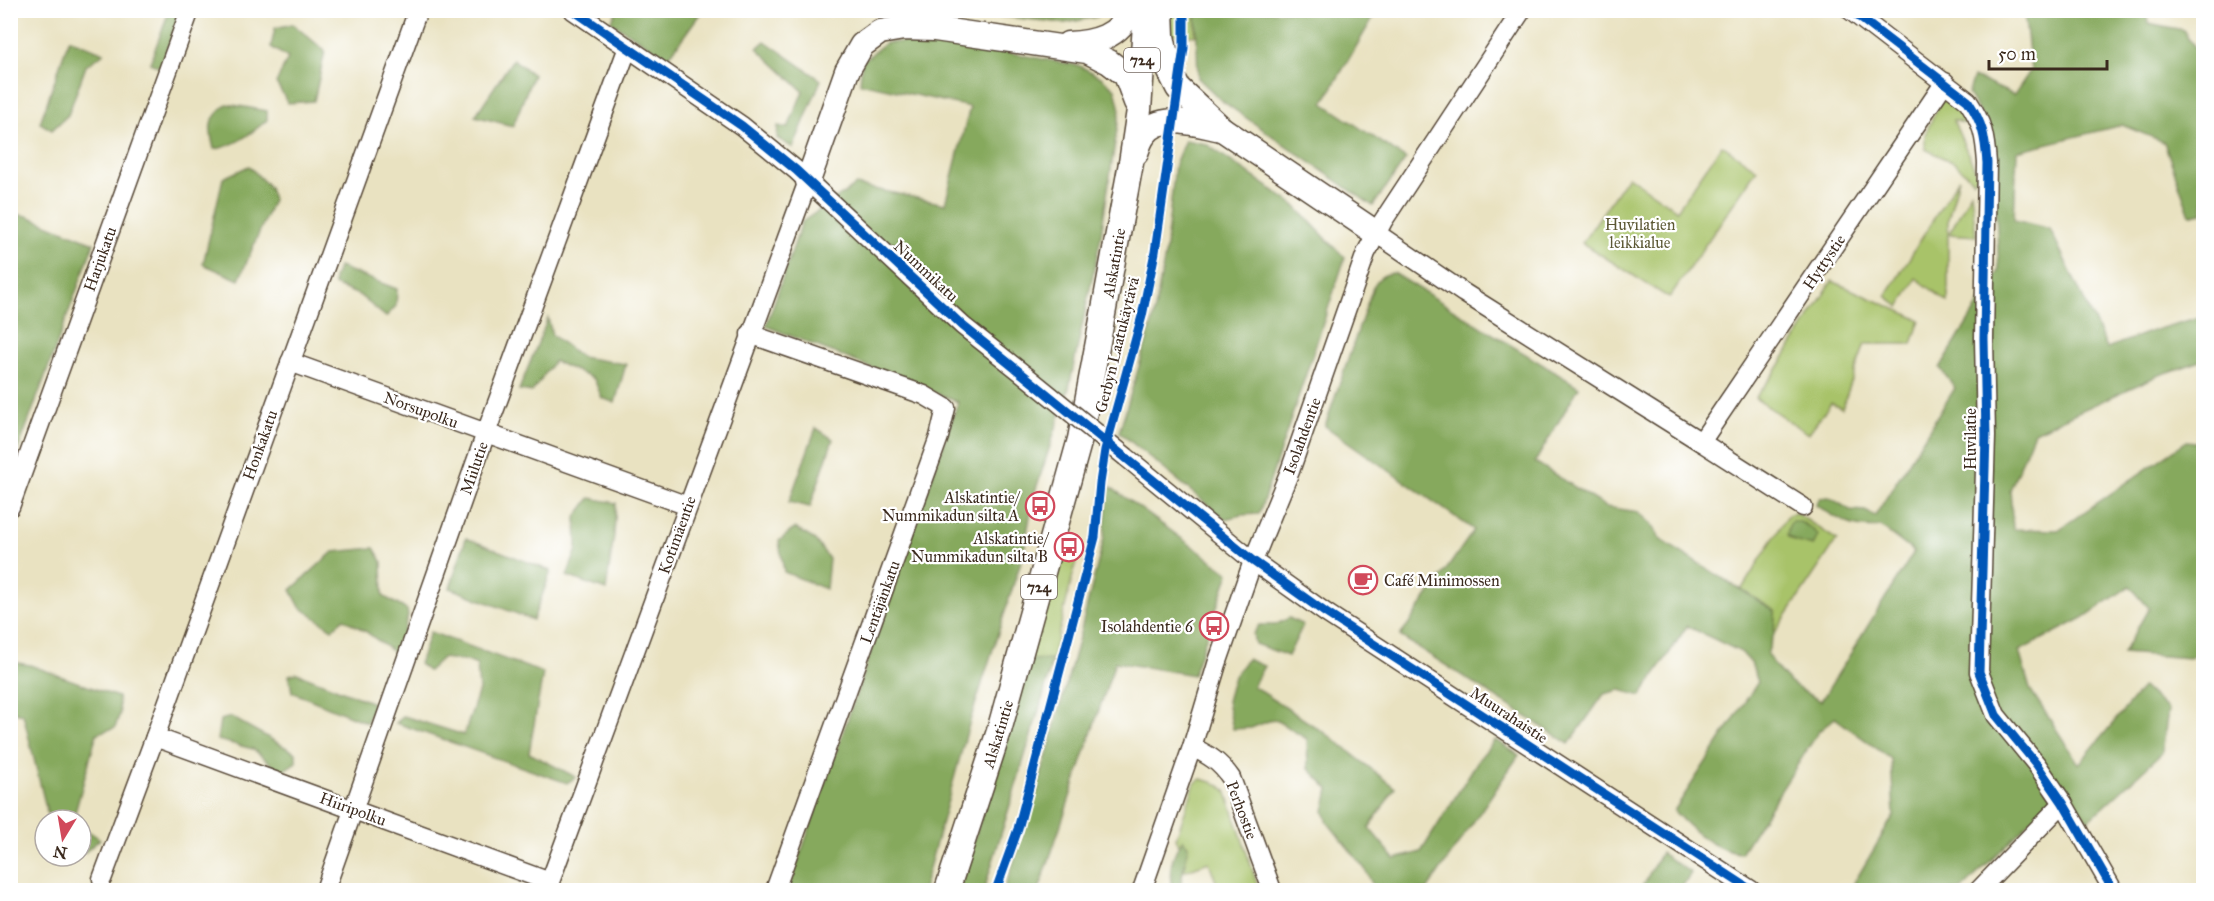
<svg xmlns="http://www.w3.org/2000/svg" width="2214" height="901" viewBox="0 0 2214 901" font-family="'IM FELL Great Primer',serif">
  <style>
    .green { fill: #a8c369; stroke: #727644; stroke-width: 1.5 }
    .forest { fill: #86a95d; stroke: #606a3e; stroke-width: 1.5 }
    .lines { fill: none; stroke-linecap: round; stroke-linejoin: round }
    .minor-casing { stroke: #554636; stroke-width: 21 }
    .major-casing { stroke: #554636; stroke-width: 27 }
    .minor { stroke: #fff; stroke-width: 18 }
    .major { stroke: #fff; stroke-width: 24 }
    .minor-bridge-casing { stroke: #554636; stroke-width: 21; stroke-linecap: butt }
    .minor-bridge { stroke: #fff; stroke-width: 18 }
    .cycleway-casing { stroke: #fff; stroke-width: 13 }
    .cycleway { stroke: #0057b8; stroke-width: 9 }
    .labels { text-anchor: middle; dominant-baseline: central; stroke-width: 4.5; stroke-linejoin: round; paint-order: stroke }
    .shield { fill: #fff; stroke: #766a62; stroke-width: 1.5 }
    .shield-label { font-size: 15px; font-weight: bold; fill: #3b2a1e }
    .park-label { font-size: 16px; fill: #5c5834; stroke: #fff }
    .street-label { font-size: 16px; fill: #3b2a1e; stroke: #fff }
    .poi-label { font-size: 16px; fill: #3b2a1e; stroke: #fff; text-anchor: end }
  </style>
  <rect width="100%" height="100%" fill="#fff"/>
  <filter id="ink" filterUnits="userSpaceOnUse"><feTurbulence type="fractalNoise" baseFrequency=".0167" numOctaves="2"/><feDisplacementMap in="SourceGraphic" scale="12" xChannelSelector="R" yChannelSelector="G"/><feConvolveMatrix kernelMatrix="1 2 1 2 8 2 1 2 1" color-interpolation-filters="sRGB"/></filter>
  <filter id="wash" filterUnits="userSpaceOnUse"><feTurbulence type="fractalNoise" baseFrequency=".008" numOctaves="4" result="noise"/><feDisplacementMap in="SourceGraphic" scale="24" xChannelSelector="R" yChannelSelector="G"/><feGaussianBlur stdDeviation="1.35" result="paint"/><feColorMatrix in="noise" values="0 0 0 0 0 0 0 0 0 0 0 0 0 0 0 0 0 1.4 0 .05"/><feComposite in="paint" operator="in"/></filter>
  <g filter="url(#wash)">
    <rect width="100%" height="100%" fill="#e9e2c1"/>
    <!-- green -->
    <g class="green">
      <path d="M1170 11H1196L1195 36 1169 34Z"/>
      <path d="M1943 97 1972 126 1953 120 1978 176 1973 181 1956 164 1925 149V134Z"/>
      <path d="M1722 145 1757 169 1669 298 1582 243 1628 176 1677 210Z"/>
      <path d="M1959 178 1948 219V302L1916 278 1900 307 1886 296Z"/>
      <path d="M1971 192 1976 236 1949 234Z"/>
      <path d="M1832 281 1920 320 1912 344H1865L1842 408 1831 403 1808 434 1755 398 1776 371Z"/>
      <path d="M1796 513 1837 540 1774 634 1775 611 1741 590 1788 515Z"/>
      <path d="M1066 543 1080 546 1044 693 984 890C1005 773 1021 654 1066 543Z"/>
      <path d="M1201 779 1215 783 1226 790 1259 890H1219L1209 862 1184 871 1188 846 1183 840 1179 845 1176 838 1195 783Z"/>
    </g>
    <!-- forest -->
    <g class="forest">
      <path d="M617 10H702V11L668 58 611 22Z"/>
      <path d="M169 11H181L160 67 150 63Z"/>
      <path d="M949 11H1104L1097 17 1065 23Z"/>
      <path d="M1196 11H1377L1323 103 1406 159 1373 206 1222 101 1198 78Z"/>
      <path d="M2024 11H2146L2148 23 2183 30 2203 59V213L2190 215 2164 142 2122 125 2017 151 2014 220 2050 229 2107 348 2155 330 2203 316 2204 360 2157 376 2034 432 2010 490 2013 529 2058 530 2187 441 2203 443V647L2190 658 2123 653 2149 608 2130 586 2083 618 2019 651 2030 689 2079 764 2143 687 2168 710 2162 753 2088 821 2063 789 1961 890H1850L1894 815 1891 759 1835 718 1819 731 1741 853C1716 852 1690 829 1674 811L1758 682 1751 663 1741 652 1687 626 1641 696 1620 690 1604 694 1569 744 1400 636 1474 530 1325 426 1373 287C1378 278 1383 274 1394 273L1579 387 1535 462 1606 507 1639 512 1650 523 1661 540 1775 611 1774 634 1767 654C1784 681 1793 687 1821 701L1914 552 1881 527C1853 530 1839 520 1816 505L1820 498 1829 497 1850 510 1865 511 1875 516 1955 388 1940 368 1999 271 1992 132 1968 94 1974 77 2014 95 2031 70Z"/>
      <path d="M293 24 325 51 314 101 288 103 276 83 288 58 271 47 275 28Z"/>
      <path d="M69 39 104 53 86 66 68 115 52 130 40 123Z"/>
      <path d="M765 41 821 80 793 148 777 138 778 126 788 128 803 91 757 48Z"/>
      <path d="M915 41 979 47 1080 66 1101 77 1115 89 1120 110 1100 241 1069 388 1034 495 1023 555 970 721 923 890H788L958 402 766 326 802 222 856 185 945 204 970 107 860 83 862 62 885 43Z"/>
      <path d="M513 59 533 75 513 126 475 116Z"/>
      <path d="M227 104 267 111V120C252 133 234 147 214 149 208 125 208 120 227 104Z"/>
      <path d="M1185 140 1206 144 1294 205 1345 258 1259 514 1241 515 1225 519 1119 432 1153 320 1165 255 1175 164Z"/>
      <path d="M249 166 269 187 273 200 239 280 203 264 223 178Z"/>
      <path d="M11 214 27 216 94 243 11 469Z"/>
      <path d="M339 267 397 289 396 306 386 317 359 295 334 285V278Z"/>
      <path d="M548 318 552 335 581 357 626 364 615 403 602 398 594 379 554 361 532 392 519 390Z"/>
      <path d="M816 428 833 439 810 507 789 502Z"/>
      <path d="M1108 485 1229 573 1193 675 1115 662 1039 890H1004L1036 794 1077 645 1104 538Z"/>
      <path d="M590 498 616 503 614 535 606 590 567 576 577 549 576 517Z"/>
      <path d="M1792 521C1801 520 1812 528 1818 535L1813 546 1795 541 1787 536 1788 528Z"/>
      <path d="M795 528 815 540 829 559 826 589 784 572 779 541Z"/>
      <path d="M466 538 551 571 533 620 450 588Z"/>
      <path d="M374 548 382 561 383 596 407 610 408 616 396 654 365 631 344 619 332 629 300 607 291 590 333 552Z"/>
      <path d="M1289 618 1303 625 1288 656 1255 644 1253 634 1259 625H1275Z"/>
      <path d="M430 632 543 673 529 753 576 777 567 783 396 723 404 716 464 735 479 690 477 665 467 661 442 658 428 671 419 664Z"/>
      <path d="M1052 659 1044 693 984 890H959L1028 660Z"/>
      <path d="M1247 659 1264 666 1253 686 1331 737 1395 788 1369 828 1395 859 1421 852 1479 759 1495 740 1519 755 1427 890H1375L1365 869 1328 823 1324 811 1329 789 1308 768 1307 739 1274 719 1251 728 1233 729 1227 701 1234 676Z"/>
      <path d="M11 662 30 665 118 697 120 713 115 728 97 733 73 820H49L23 714 11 711Z"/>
      <path d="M297 673 373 703 367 723 292 692 289 675Z"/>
      <path d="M231 717 296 753V762L281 772 253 749 217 740 220 720Z"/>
      <path d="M81 826 100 839 84 853 81 850Z"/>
      <path d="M1183 840 1188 846 1181 882 1178 888 1172 887C1168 872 1172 852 1183 840Z"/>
      <path d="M1661 853 1691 873 1680 890H1640Z"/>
    </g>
  </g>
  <g filter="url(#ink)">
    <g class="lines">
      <!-- minor casing -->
      <g class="minor-casing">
        <g id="minor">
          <path d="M573 10 742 126 796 170 963 326 1026 376"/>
          <path d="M1850 10 1968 101C1983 124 1985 136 1987 163L1984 339 1986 436 1979 672 1996 715 2037 765 2063 803 2113 890"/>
          <path d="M1376 233 1464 293 1701 442 1945 82"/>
          <path d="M750 334 924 395 946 408 939 437 775 890"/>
          <path d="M290 362 688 506"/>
          <path d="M1701 442 1803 507"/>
          <path d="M1126 457 1253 561 1326 613 1751 890"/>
          <path d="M10 507 190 10"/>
          <path d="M155 737 550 882"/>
          <path d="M1192 747C1209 755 1220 762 1231 778L1272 890"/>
          <path d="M102 879 155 737 418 10"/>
          <path d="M325 890 486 433 628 47"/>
          <path d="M547 890 808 181"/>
          <path d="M1142 890 1192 747 1217 664 1253 561 1290 471 1366 253 1383 221 1522 10"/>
          <path d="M1979 890 2063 803"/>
        </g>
      </g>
      <!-- major casing -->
      <g class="major-casing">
        <g id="major">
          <path d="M1161 10 1162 36 1169 70 1178 88 1222 129 1376 233"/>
          <path d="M1068 44C1094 43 1120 37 1130 10"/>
          <path d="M1136 153C1138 147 1140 140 1144 135 1160 111 1199 125 1222 129"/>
          <path d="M808 181 847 71 862 45 880 32 904 28 935 29 1087 51 1109 62 1126 75 1136 102"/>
          <path d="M947 890 999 731 1080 439 1131 163 1139 110 1146 10"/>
        </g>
      </g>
      <!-- minor -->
      <use href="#minor" class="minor"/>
      <!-- major -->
      <use href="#major" class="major"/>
      <!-- minor-bridge casing -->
      <g class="minor-bridge-casing">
        <path id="minor-bridge" d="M1026 376 1126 457"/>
      </g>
      <!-- minor-bridge -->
      <use href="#minor-bridge" class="minor-bridge"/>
      <!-- cycleway casing -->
      <g class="cycleway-casing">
        <g id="cycleway">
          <path d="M573 10 742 126 796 170 963 326 1253 561 1326 613 1751 890"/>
          <path d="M1850 10 1968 101C1983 124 1985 136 1987 163L1984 339 1986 436 1979 672 1996 715 2037 765 2063 803 2113 890"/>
          <path d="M996 890 1018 829 1095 537 1100 483 1105 450 1142 316 1155 252 1184 48V10"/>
        </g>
      </g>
      <!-- cycleway -->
      <use href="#cycleway" class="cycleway"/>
    </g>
  </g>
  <!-- icons -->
  <defs>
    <g id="bus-ring" transform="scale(1.5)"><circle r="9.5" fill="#fff" stroke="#d1495b" stroke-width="1.5"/><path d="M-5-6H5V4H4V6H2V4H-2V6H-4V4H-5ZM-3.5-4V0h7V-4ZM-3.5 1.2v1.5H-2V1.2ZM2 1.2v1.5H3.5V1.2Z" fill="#d1495b"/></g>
    <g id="cafe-ring" transform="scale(1.5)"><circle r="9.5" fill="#fff" stroke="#d1495b" stroke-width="1.5"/><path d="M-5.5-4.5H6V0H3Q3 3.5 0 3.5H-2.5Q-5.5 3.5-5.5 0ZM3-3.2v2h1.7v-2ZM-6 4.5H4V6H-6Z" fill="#d1495b"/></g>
  </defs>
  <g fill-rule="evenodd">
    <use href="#bus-ring" x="1040" y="506"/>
    <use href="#bus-ring" x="1069" y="547"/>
    <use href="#cafe-ring" x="1363" y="580"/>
    <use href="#bus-ring" x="1214" y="626"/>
  </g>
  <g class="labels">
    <!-- shield labels -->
    <g class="shield">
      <rect x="1124" y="48" width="36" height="24" rx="4.5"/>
      <rect x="1021" y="575" width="36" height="24" rx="4.5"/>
    </g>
    <g class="shield-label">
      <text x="1142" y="60">724</text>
      <text x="1039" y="587">724</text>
    </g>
    <!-- park labels -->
    <g class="park-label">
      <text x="1640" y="224">Huvilatien<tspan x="1640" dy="18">leikkialue</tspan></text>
    </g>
    <!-- street labels -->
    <g class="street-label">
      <text transform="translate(100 259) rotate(-70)">Harjukatu</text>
      <text transform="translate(1824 262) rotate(-56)">Hyttystie</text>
      <text transform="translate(1114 263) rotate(-80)">Alskatintie</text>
      <text transform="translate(926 271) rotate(43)">Nummikatu</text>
      <text transform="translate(1117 345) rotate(-76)">Gerbyn Laatukäytävä</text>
      <text transform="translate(421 410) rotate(20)">Norsupolku</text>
      <text transform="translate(1302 436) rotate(-70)">Isolahdentie</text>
      <text transform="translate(1970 439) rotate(-90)">Huvilatie</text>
      <text transform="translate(260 445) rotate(-70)">Honkakatu</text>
      <text transform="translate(474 468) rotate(-71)">Miilutie</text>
      <text transform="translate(677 535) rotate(-70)">Kotimäentie</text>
      <text transform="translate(880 602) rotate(-70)">Lentäjänkatu</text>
      <text transform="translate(1509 715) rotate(33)">Muurahaistie</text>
      <text transform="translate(998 734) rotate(-73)">Alskatintie</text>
      <text transform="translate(353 809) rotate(20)">Hiiripolku</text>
      <text transform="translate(1242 810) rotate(69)">Perhostie</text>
    </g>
    <!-- poi labels -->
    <g class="poi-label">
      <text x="1019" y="497">Alskatintie/<tspan x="1019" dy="18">Nummikadun silta A</tspan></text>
      <text x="1048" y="538">Alskatintie/<tspan x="1048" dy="18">Nummikadun silta B</tspan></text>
      <text x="1384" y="580" text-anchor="start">Café Minimossen</text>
      <text x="1193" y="626">Isolahdentie 6</text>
    </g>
  </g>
  <!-- margin -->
  <rect width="2214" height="901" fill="none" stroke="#fff" stroke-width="36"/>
  <!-- north arrow -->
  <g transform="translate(63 838) rotate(191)"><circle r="28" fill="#ffffff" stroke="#b1aaa5" stroke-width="1.5"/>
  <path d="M0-4.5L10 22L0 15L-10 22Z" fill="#d1495b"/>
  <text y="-9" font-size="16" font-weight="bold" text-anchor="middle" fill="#3b2a1e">N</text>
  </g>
  <!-- scale -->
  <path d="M1989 60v9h118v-9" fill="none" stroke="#3b2a1e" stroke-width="3"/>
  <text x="1998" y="60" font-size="18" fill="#3b2a1e" stroke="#ffffff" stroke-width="4.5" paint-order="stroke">50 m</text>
</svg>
